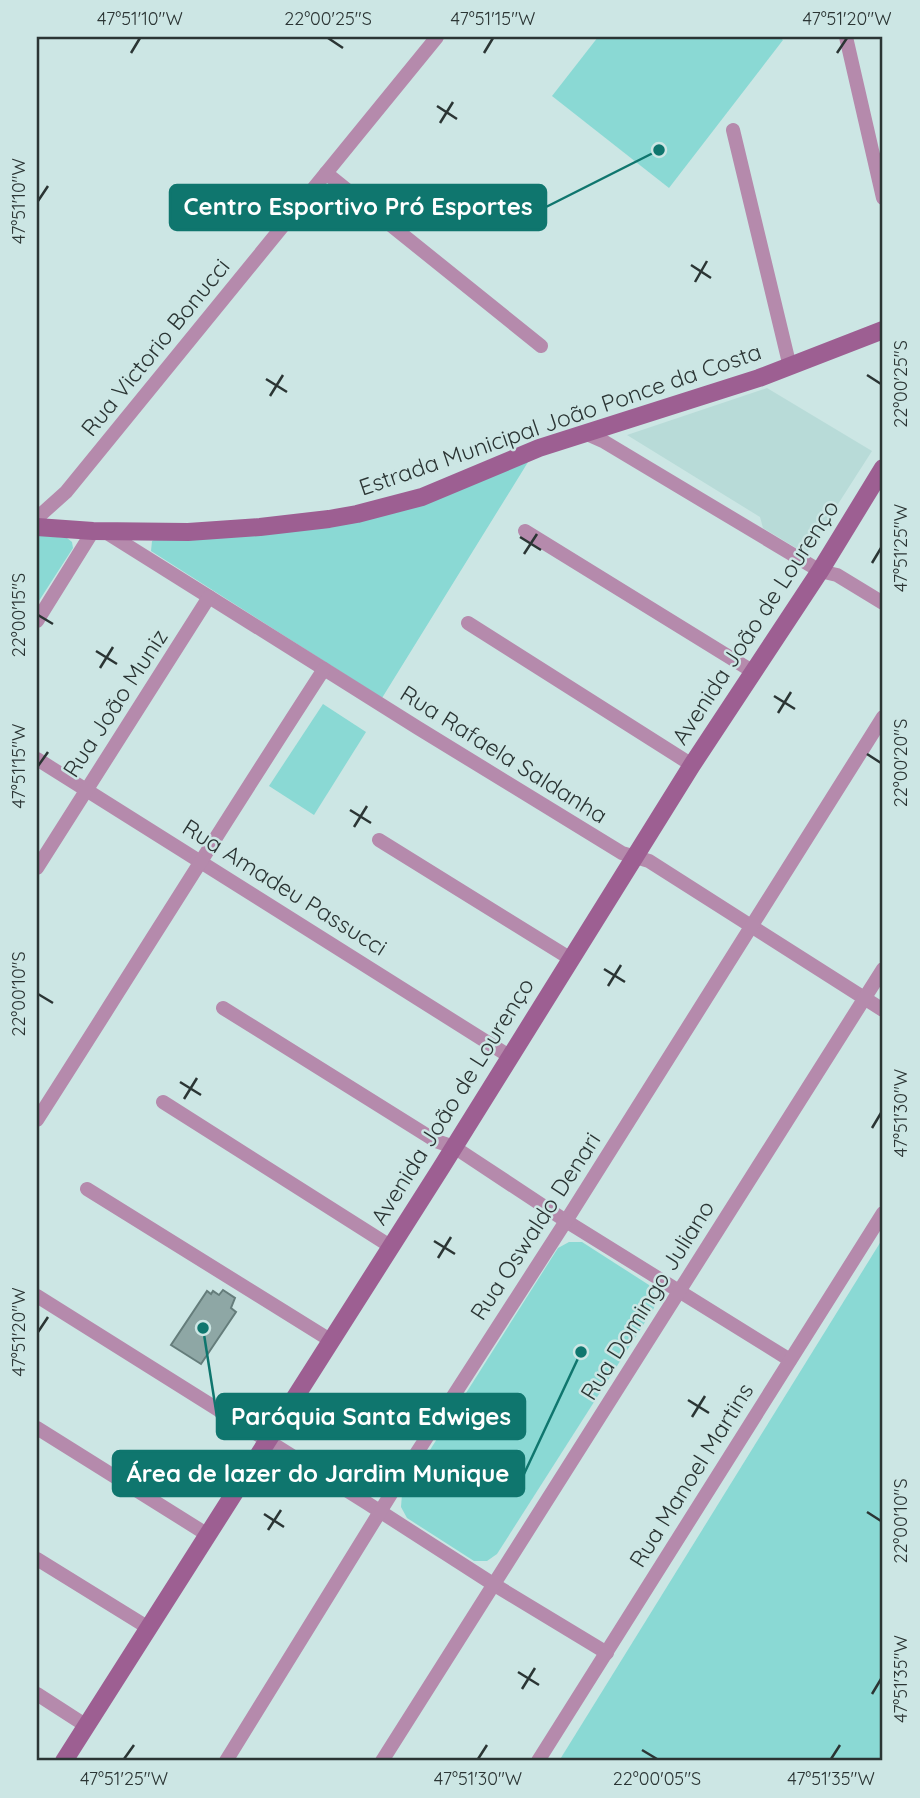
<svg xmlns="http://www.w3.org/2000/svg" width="920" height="1798" viewBox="0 0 920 1798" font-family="Quicksand,sans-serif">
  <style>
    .built { fill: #b8dbd8 }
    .green { fill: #8ad9d4 }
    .building { fill: #8ea7a5; stroke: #657d7b; stroke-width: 2 }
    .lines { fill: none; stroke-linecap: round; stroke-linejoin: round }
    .street { stroke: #b58aac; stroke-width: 14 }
    .secondary { stroke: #9d5f92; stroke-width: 18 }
    .ticks { fill: none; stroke: #2b3534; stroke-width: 2.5 }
    .labels { text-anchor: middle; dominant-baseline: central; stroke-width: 5; stroke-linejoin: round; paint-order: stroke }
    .street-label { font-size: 23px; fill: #2b3534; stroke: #cce6e4 }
    .leader { fill: none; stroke: #0f766e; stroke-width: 2.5 }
    .callout-dot { fill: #0f766e; stroke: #cce6e4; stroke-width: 2.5 }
    .callout { fill: #0f766e; stroke: #0f766e; stroke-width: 2.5 }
    .callout-label { font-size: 24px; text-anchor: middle; font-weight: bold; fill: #fff }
    .neatline { fill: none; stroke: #2b3534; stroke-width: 2.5 }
    .ticks-label { font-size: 18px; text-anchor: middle; fill: #2b3534 }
  </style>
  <rect width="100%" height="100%" fill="#cce6e4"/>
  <!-- built -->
  <path class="built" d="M767 388 872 451 806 554 763 528 760 517 627 435Z"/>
  <!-- green -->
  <g class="green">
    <path d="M598 37H779L783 40 669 188 552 96Z"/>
    <path d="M533 454 382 698 151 551 152 541 156 539 325 525Z"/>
    <path d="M37 535 67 538 72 542 73 548 37 604Z"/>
    <path d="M323 704 366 732 314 815 269 786Z"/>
    <path d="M883 1238V1761H559Z"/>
    <path d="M569 1242H582L649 1285 655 1296 654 1308 497 1554 487 1561H474L407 1518 401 1507 402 1494 558 1248Z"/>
  </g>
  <!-- building -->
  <path class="building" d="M223 1290 235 1298 231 1308 236 1312 201 1364 171 1345 207 1291 211 1294 213 1291 219 1295Z"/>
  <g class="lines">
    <!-- street -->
    <g class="street">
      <path d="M846 37 883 198"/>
      <path d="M733 130 790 367"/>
      <path d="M326 173 541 346"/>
      <path d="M585 433 603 441 820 571 837 575 883 603"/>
      <path d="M37 518 66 492 437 37"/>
      <path d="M104 531 418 728 622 853 649 861 883 1010"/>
      <path d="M525 531 752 671"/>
      <path d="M37 621 93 531"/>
      <path d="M468 623 692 765"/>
      <path d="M37 759 509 1056"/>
      <path d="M379 840 571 959"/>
      <path d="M37 868 209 597"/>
      <path d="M223 1008 436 1141 454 1147 566 1221 790 1360"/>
      <path d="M163 1102 390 1246"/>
      <path d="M37 1120C133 970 227 818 324 669"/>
      <path d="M87 1189 330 1340"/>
      <path d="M37 1296 367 1503 493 1584 607 1653"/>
      <path d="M37 1428 208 1535"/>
      <path d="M37 1559 147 1627"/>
      <path d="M37 1694 85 1725"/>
      <path d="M226 1761 407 1468 566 1221 883 717"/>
      <path d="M382 1761 883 969"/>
      <path d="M538 1761 883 1213"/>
    </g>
    <!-- secondary -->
    <g class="secondary">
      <path d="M37 527 93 531 188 532 260 527 329 519 357 514 422 497 539 448 759 378 883 330"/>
      <path d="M64 1761 441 1168 692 765 820 571 883 468"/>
    </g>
  </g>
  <!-- ticks -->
  <path class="ticks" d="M328 38 343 48M131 53 140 38M484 53 493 38M837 53 847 38M437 106 457 119M440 123 453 102M38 201 48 186M691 265 711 278M695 282 707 261M867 375 881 384M266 379 287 392M270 396 283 375M520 537 541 550M524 554 537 534M872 563 881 548M38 615 53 624M96 651 117 664M100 668 113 647M774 696 795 709M778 713 791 692M867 754 881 763M38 766 48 752M350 810 371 823M354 827 367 806M604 969 625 982M608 986 621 965M38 994 53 1003M180 1082 201 1095M184 1099 197 1078M872 1128 881 1113M434 1241 455 1254M438 1258 451 1237M38 1332 48 1317M688 1400 709 1413M692 1417 705 1396M867 1512 881 1521M264 1514 284 1527M268 1530 281 1510M518 1672 539 1685M522 1689 535 1668M872 1694 881 1679M642 1750 657 1759M124 1759 134 1745M478 1759 487 1745M831 1759 840 1745"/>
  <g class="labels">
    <!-- street labels -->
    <g class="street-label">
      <text transform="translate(155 347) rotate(-51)">Rua Victorio Bonucci</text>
      <text transform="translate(560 419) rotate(-19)">Estrada Municipal João Ponce da Costa</text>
      <text transform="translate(755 622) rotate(-57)">Avenida João de Lourenço</text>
      <text transform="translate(115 703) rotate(-57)">Rua João Muniz</text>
      <text transform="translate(504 754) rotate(32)">Rua Rafaela Saldanha</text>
      <text transform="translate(285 887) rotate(32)">Rua Amadeu Passucci</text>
      <text transform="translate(452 1101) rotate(-58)">Avenida João de Lourenço</text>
      <text transform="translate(535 1226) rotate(-57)">Rua Oswaldo Denari</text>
      <text transform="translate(647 1300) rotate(-58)">Rua Domingo Juliano</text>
      <text transform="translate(691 1475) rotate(-58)">Rua Manoel Martins</text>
    </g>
  </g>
  <!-- callouts -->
  <path class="leader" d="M659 150L546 207M203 1328L217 1417M581 1352L524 1474"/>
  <g class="callout-dot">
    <circle cx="659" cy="150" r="7"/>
    <circle cx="203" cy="1328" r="7"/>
    <circle cx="581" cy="1352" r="7"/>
  </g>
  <g class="callout">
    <rect x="170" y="185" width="376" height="45" rx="7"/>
    <rect x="217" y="1394" width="308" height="45" rx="7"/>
    <rect x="113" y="1451" width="411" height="45" rx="7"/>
  </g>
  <g class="callout-label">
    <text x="358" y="215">Centro Esportivo Pró Esportes</text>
    <text x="371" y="1425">Paróquia Santa Edwiges</text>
    <text x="318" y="1482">Área de lazer do Jardim Munique</text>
  </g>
  <!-- border -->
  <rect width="920" height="1798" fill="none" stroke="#cce6e4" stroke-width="77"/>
  <rect x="38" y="38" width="843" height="1721" class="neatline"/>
  <g class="ticks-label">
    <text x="140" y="25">47°51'10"W</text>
    <text x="328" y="25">22°00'25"S</text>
    <text x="493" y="25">47°51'15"W</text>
    <text x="847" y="25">47°51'20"W</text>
    <text transform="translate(19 201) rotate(-90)" y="6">47°51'10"W</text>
    <text transform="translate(901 384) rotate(-90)" y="6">22°00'25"S</text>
    <text transform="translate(901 548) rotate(-90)" y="6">47°51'25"W</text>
    <text transform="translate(19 615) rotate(-90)" y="6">22°00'15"S</text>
    <text transform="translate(901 763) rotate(-90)" y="6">22°00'20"S</text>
    <text transform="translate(19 766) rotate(-90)" y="6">47°51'15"W</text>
    <text transform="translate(19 994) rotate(-90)" y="6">22°00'10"S</text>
    <text transform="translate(901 1113) rotate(-90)" y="6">47°51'30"W</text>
    <text transform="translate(19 1332) rotate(-90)" y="6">47°51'20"W</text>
    <text transform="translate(901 1521) rotate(-90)" y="6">22°00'10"S</text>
    <text transform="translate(901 1679) rotate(-90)" y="6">47°51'35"W</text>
    <text x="124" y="1785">47°51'25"W</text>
    <text x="478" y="1785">47°51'30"W</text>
    <text x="657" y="1785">22°00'05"S</text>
    <text x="831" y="1785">47°51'35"W</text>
  </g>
</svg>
